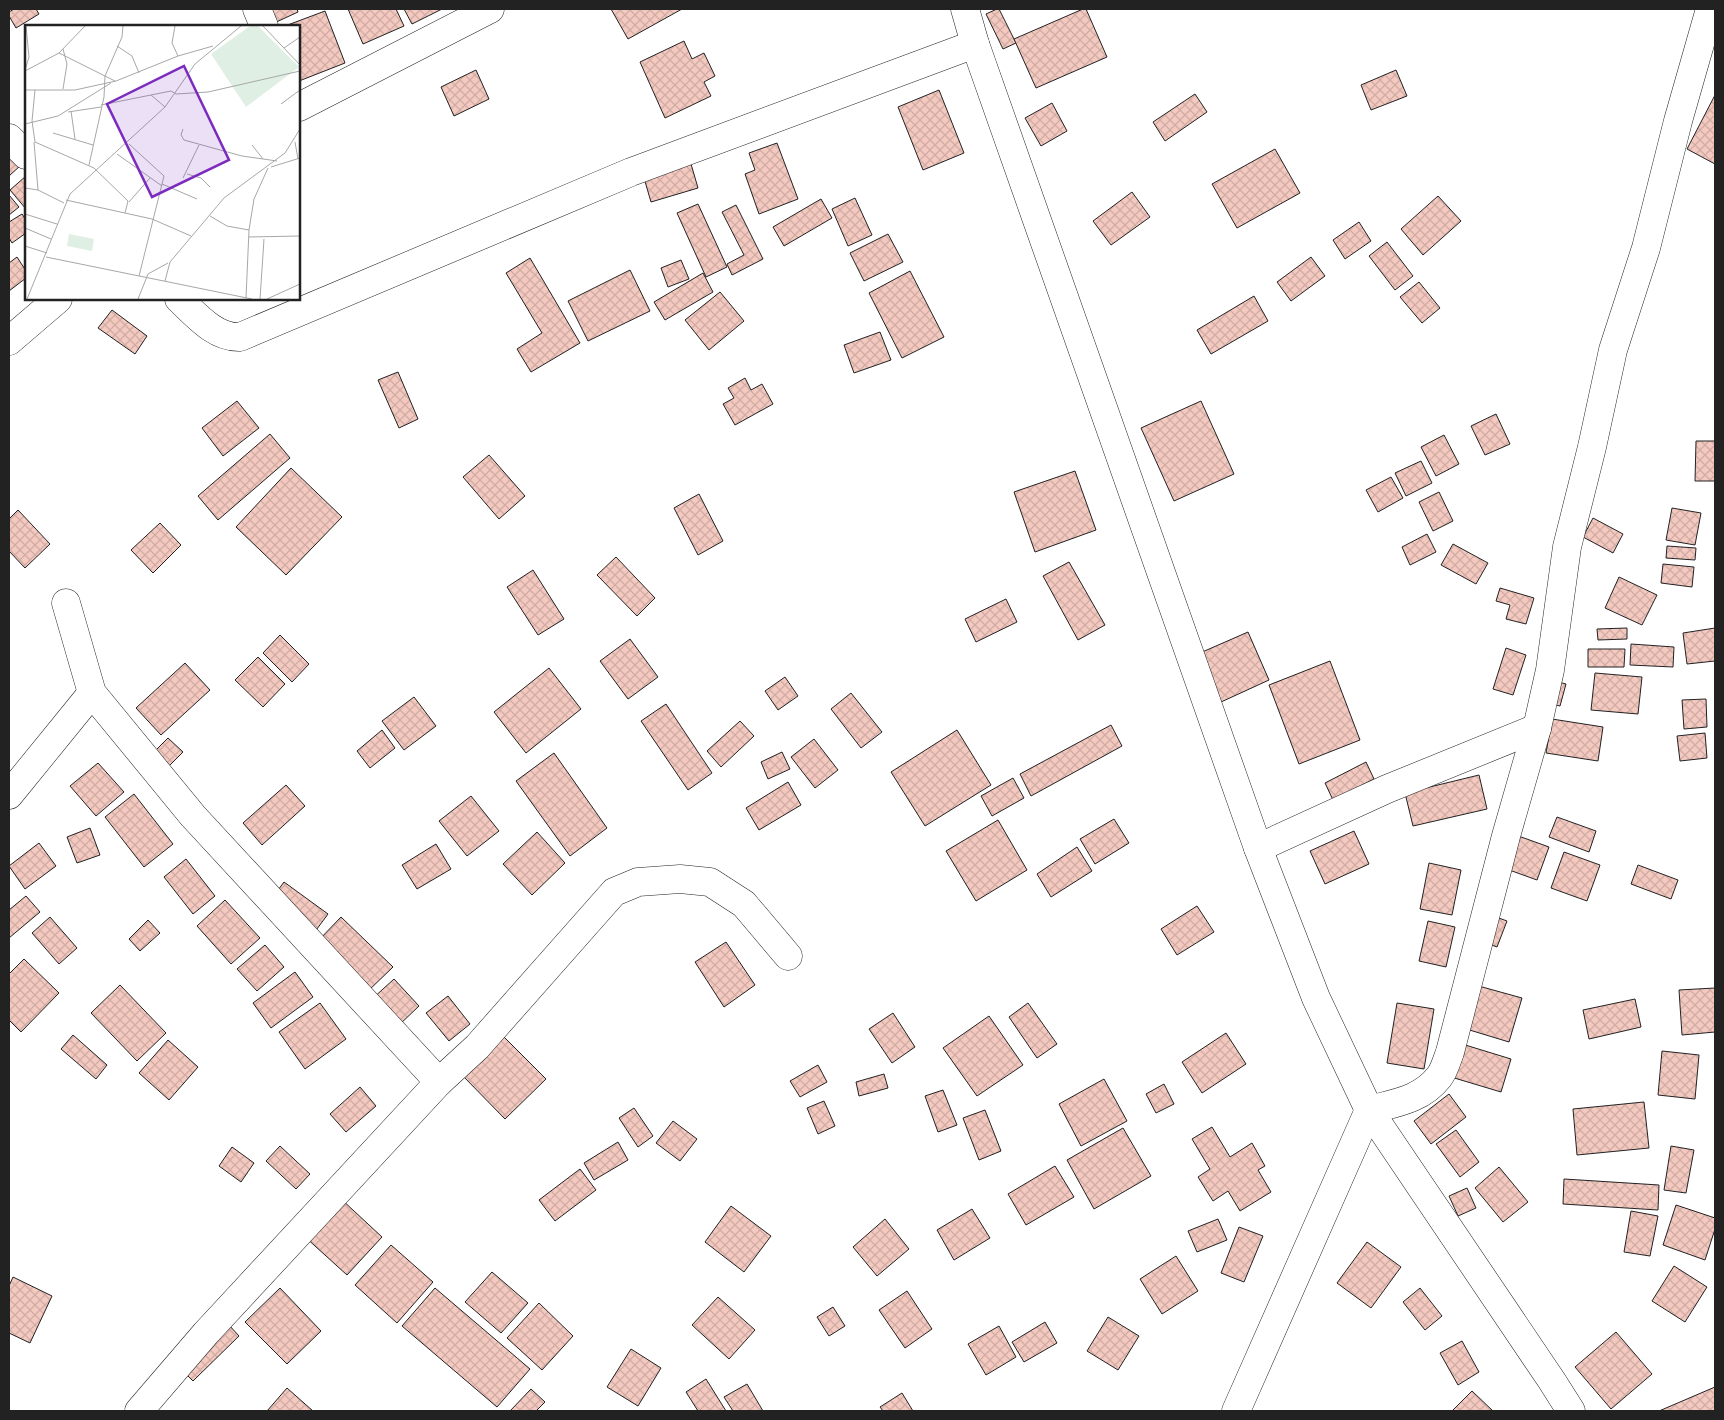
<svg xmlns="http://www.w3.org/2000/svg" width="1724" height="1420" viewBox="0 0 1724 1420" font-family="'Fira Sans Condensed',sans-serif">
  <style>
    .building { fill: url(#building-cross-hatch); stroke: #222 }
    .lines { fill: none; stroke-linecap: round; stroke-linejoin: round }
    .street-casing { stroke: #222; stroke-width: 29 }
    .secondary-casing { stroke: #222; stroke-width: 29 }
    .street { stroke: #fff; stroke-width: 28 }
    .secondary { stroke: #fff; stroke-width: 28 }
    .inset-road { fill: none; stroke: #a7a7a7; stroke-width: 1 }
    .view { fill: #7b2cbf; fill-opacity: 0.15; stroke: #7b2cbf; stroke-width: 2.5 }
    .inset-edge { fill: none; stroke: #222; stroke-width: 2.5 }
  </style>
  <defs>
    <pattern id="building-cross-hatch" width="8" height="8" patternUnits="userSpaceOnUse" patternTransform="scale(1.25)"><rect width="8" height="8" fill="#f3c9c0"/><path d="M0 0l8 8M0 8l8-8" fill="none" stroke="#d0aca5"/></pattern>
  </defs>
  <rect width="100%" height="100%" fill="#fff"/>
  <!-- building -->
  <g class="building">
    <path d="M14 9H36L39 14 16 28 9 16V12Z"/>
    <path d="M265 9H297L298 12 272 24Z"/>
    <path d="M348 9H396L404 26 363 44Z"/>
    <path d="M404 9H442L412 24Z"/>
    <path d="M611 9H682L628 39Z"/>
    <path d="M997 9H999L1016 43 1003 49 986 14Z"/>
    <path d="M1083 9H1086L1107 57 1036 88 1014 39Z"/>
    <path d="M325 11 345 63 299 81V26H285Z"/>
    <path d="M684 41 692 59 704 53 715 76 704 82 711 96 665 118 640 62Z"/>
    <path d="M476 70 489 99 454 116 441 87Z"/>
    <path d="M1396 70 1407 96 1371 110 1361 85Z"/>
    <path d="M939 90 964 153 923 170 898 107Z"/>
    <path d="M1195 94 1207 112 1165 141 1153 122Z"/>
    <path d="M1715 95V164L1687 149Z"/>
    <path d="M1052 103 1067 131 1041 146 1025 118Z"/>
    <path d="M777 143 798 199 759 214 745 174 755 170 749 153Z"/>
    <path d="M1275 149 1300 193 1237 228 1212 184Z"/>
    <path d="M9 153 20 166 9 176Z"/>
    <path d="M691 164 698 188 651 202 644 178Z"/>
    <path d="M26 176V209L10 190Z"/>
    <path d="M1132 192 1150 217 1111 245 1093 221Z"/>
    <path d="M9 195 19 207 9 215Z"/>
    <path d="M1438 196 1461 221 1423 255 1401 229Z"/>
    <path d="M855 198 872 235 848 246 832 209Z"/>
    <path d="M821 199 832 218 784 246 773 227Z"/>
    <path d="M698 204 727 267 706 277 677 213Z"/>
    <path d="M736 205 763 259 732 275 727 264 744 255 722 212Z"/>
    <path d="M22 214 26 220V233L12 243 9 238V222Z"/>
    <path d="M1359 222 1371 241 1345 259 1333 240Z"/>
    <path d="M888 234 903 262 864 281 850 253Z"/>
    <path d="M1387 242 1413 276 1395 290 1369 256Z"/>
    <path d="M17 257 26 271V278L9 291V263Z"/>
    <path d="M1311 257 1325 276 1291 301 1277 282Z"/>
    <path d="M530 258 580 343 531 372 517 349 542 333 506 273Z"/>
    <path d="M681 260 689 279 668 287 661 268Z"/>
    <path d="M630 270 650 311 588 341 568 301Z"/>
    <path d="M910 271 944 337 902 358 869 293Z"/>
    <path d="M703 273 713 292 665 320 654 302Z"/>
    <path d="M1419 282 1440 308 1422 323 1400 297Z"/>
    <path d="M720 292 744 321 709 350 685 320Z"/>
    <path d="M1254 296 1268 321 1211 354 1197 330Z"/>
    <path d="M112 310 147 336 135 354 98 328Z"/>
    <path d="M880 332 891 360 854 373 844 345Z"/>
    <path d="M398 372 418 419 399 428 378 380Z"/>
    <path d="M745 378 751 390 762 384 773 404 735 425 723 404 734 398 728 388Z"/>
    <path d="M237 401 259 428 223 456 202 428Z"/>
    <path d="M1201 401 1234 474 1174 501 1141 428Z"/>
    <path d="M1496 414 1510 444 1485 455 1471 426Z"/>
    <path d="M270 434 290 458 218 520 198 496Z"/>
    <path d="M1444 435 1459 464 1436 476 1421 447Z"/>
    <path d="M1696 441H1715V481H1695Z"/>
    <path d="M489 455 525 496 499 519 463 477Z"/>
    <path d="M1421 461 1432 483 1406 496 1395 473Z"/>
    <path d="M291 468 342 517 286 575 236 527Z"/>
    <path d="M1075 471 1096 530 1035 552 1014 492Z"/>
    <path d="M1391 477 1403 498 1378 512 1366 490Z"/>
    <path d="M1439 492 1453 521 1433 531 1419 502Z"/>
    <path d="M699 494 723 541 698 555 674 508Z"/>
    <path d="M1672 508 1701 513 1695 545 1666 540Z"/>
    <path d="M18 510 50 544 25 568 9 551V519Z"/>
    <path d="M1593 518 1623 534 1613 553 1583 537Z"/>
    <path d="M160 523 181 545 153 573 131 550Z"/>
    <path d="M1427 534 1436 552 1410 565 1402 547Z"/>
    <path d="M1453 544 1488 563 1476 584 1441 565Z"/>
    <path d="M1667 546 1696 548 1695 560 1666 558Z"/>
    <path d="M616 557 655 598 637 616 597 575Z"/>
    <path d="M1069 562 1105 625 1078 640 1043 576Z"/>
    <path d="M1663 564 1694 567 1692 587 1661 583Z"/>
    <path d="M533 570 564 619 538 635 507 587Z"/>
    <path d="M1619 577 1657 595 1642 625 1605 608Z"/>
    <path d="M1500 588 1534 598 1526 624 1506 619 1510 605 1496 601Z"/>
    <path d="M1006 599 1017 622 976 642 965 619Z"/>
    <path d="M1627 628V639L1598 640 1597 629Z"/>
    <path d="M1715 628V661L1687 664 1683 633Z"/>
    <path d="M1248 632 1269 680 1221 702 1200 653Z"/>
    <path d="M280 635 309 664 292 682 263 653Z"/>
    <path d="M630 639 658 677 628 699 600 661Z"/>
    <path d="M1631 644 1674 647 1673 667 1630 665Z"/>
    <path d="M1506 648 1526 655 1513 695 1493 689Z"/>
    <path d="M1588 649H1625L1624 667H1588Z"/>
    <path d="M258 657 285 684 263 707 235 680Z"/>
    <path d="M1330 661 1360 740 1299 764 1269 685Z"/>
    <path d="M185 663 210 690 161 735 136 708Z"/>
    <path d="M549 668 581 709 526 753 494 712Z"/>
    <path d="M1595 673 1642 677 1638 714 1591 710Z"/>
    <path d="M785 677 798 696 778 710 765 691Z"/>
    <path d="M1544 678 1566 684 1560 706 1538 700Z"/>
    <path d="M851 693 882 732 861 748 831 709Z"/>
    <path d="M414 697 436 726 404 750 382 721Z"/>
    <path d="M1706 699 1707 727 1684 729 1682 700Z"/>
    <path d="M666 704 712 773 688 790 641 721Z"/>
    <path d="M1552 719 1603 727 1598 761 1546 753Z"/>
    <path d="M740 721 754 736 721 767 707 751Z"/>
    <path d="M1111 725 1122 746 1031 796 1020 774Z"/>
    <path d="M382 730 395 748 370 768 357 751Z"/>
    <path d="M957 730 991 785 925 826 891 772Z"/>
    <path d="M1705 733 1707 758 1680 761 1677 736Z"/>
    <path d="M168 738 183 752 152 783 138 768Z"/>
    <path d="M814 739 838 770 815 788 791 757Z"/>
    <path d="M782 752 790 769 768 779 761 762Z"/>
    <path d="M554 753 607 828 570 856 516 781Z"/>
    <path d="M1366 762 1374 779 1333 800 1325 783Z"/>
    <path d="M98 763 124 792 96 816 70 786Z"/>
    <path d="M1479 775 1487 809 1413 826 1405 793Z"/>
    <path d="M1013 778 1024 798 992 816 981 796Z"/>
    <path d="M788 782 801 805 759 830 746 808Z"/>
    <path d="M286 785 305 806 262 845 243 823Z"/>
    <path d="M134 794 173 844 144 867 105 817Z"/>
    <path d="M471 796 499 831 467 856 439 821Z"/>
    <path d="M1557 817 1596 831 1589 852 1549 837Z"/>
    <path d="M1114 819 1129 843 1095 864 1080 839Z"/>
    <path d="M998 820 1027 870 976 901 946 851Z"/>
    <path d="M90 828 100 855 77 863 67 837Z"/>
    <path d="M1499 829 1549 847 1537 880 1487 862Z"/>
    <path d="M1354 831 1369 864 1325 884 1310 851Z"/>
    <path d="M537 832 565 863 532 895 503 864Z"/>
    <path d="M39 843 56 866 25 889 9 866Z"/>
    <path d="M436 844 451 869 417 889 402 865Z"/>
    <path d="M1077 847 1092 871 1051 897 1037 874Z"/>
    <path d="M1564 852 1600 865 1587 901 1551 888Z"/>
    <path d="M186 859 215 896 193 914 164 877Z"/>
    <path d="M1429 863 1461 870 1452 915 1420 909Z"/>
    <path d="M1638 865 1678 880 1671 899 1631 884Z"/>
    <path d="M284 882 328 914 311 937 267 905Z"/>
    <path d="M26 896 40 912 9 938V910Z"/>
    <path d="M225 900 260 938 231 964 197 926Z"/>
    <path d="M1197 906 1214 932 1177 955 1161 929Z"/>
    <path d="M1480 911 1507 921 1497 947 1470 937Z"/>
    <path d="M50 917 77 948 59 964 32 933Z"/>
    <path d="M341 917 393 967 367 992 316 943Z"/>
    <path d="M148 920 160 933 140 951 129 939Z"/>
    <path d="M1428 921 1455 927 1446 967 1419 961Z"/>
    <path d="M726 942 755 985 724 1007 695 962Z"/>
    <path d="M265 945 284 967 257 991 237 969Z"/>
    <path d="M24 959 59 993 21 1032 9 1020V974Z"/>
    <path d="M295 972 313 997 271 1028 253 1003Z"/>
    <path d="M394 979 419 1006 397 1027 371 1000Z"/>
    <path d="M120 985 166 1033 137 1061 91 1013Z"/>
    <path d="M1475 985 1522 998 1509 1042 1463 1028Z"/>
    <path d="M1715 988V1032L1682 1035 1679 990Z"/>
    <path d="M448 996 470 1024 449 1041 426 1013Z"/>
    <path d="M1635 999 1641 1027 1589 1039 1583 1010Z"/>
    <path d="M320 1003 346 1039 305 1069 279 1032Z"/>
    <path d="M1028 1003 1057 1044 1037 1058 1009 1017Z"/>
    <path d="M1397 1003 1434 1009 1424 1069 1387 1063Z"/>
    <path d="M893 1013 915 1047 892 1063 869 1029Z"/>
    <path d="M989 1016 1023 1065 977 1096 943 1048Z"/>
    <path d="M1226 1033 1246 1064 1202 1093 1182 1062Z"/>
    <path d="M73 1035 107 1065 96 1079 61 1049Z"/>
    <path d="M503 1036 546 1079 505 1119 463 1076Z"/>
    <path d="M168 1040 198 1067 169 1100 139 1073Z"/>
    <path d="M1462 1044 1511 1059 1501 1092 1451 1077Z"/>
    <path d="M1662 1051 1699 1055 1695 1099 1658 1095Z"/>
    <path d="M818 1065 827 1082 800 1097 790 1081Z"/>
    <path d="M884 1074 888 1088 859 1096 856 1082Z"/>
    <path d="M1104 1079 1127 1121 1081 1146 1059 1104Z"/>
    <path d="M1164 1084 1174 1104 1156 1113 1146 1094Z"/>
    <path d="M360 1087 376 1106 346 1132 330 1114Z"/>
    <path d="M943 1090 957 1125 938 1132 925 1096Z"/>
    <path d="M1449 1094 1466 1117 1431 1144 1414 1121Z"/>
    <path d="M824 1101 835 1126 818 1134 807 1108Z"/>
    <path d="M1644 1102 1649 1148 1577 1155 1573 1109Z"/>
    <path d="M634 1108 653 1136 638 1147 619 1118Z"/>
    <path d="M985 1110 1001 1151 979 1160 963 1118Z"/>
    <path d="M673 1121 697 1139 680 1161 656 1143Z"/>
    <path d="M1212 1127 1230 1157 1252 1143 1265 1166 1258 1170 1271 1192 1240 1211 1228 1191 1213 1201 1198 1177 1210 1169 1192 1139Z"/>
    <path d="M1123 1128 1151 1176 1094 1209 1067 1160Z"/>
    <path d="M1456 1130 1479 1162 1460 1177 1436 1144Z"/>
    <path d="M618 1142 628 1160 594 1180 584 1163Z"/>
    <path d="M280 1146 310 1174 296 1189 266 1161Z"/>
    <path d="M1671 1146 1694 1150 1686 1193 1664 1190Z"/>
    <path d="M232 1147 254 1163 241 1182 219 1166Z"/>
    <path d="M1055 1166 1074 1197 1026 1225 1008 1194Z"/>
    <path d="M1499 1167 1528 1202 1503 1222 1475 1188Z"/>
    <path d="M580 1169 596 1190 555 1221 539 1200Z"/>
    <path d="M1564 1179 1659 1185 1658 1210 1563 1204Z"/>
    <path d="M1467 1188 1476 1208 1458 1216 1449 1196Z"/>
    <path d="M340 1198 382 1237 347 1275 304 1236Z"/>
    <path d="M1676 1205 1715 1218V1229L1705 1260 1663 1245Z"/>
    <path d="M731 1206 771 1236 744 1272 705 1242Z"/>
    <path d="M972 1209 990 1238 954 1260 937 1230Z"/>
    <path d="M1631 1211 1658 1216 1650 1256 1624 1252Z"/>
    <path d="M885 1219 909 1249 877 1276 853 1247Z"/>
    <path d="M1218 1219 1227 1240 1197 1252 1188 1231Z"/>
    <path d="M1239 1227 1263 1236 1244 1282 1221 1273Z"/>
    <path d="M1367 1242 1401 1267 1371 1308 1337 1283Z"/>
    <path d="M391 1245 433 1282 397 1323 355 1285Z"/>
    <path d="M1176 1256 1198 1291 1162 1314 1140 1279Z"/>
    <path d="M1674 1266 1707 1287 1685 1322 1652 1301Z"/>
    <path d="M492 1272 528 1303 501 1333 465 1302Z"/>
    <path d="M13 1277 52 1296 30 1343 9 1333V1286Z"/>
    <path d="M280 1288 321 1331 287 1364 245 1322Z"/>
    <path d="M435 1288 530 1369 497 1407 402 1326Z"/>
    <path d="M1420 1288 1442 1316 1425 1330 1403 1302Z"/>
    <path d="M907 1291 932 1329 905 1348 879 1310Z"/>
    <path d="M718 1297 755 1330 729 1359 692 1325Z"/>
    <path d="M539 1303 573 1336 542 1370 507 1338Z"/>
    <path d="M833 1307 845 1326 829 1336 817 1317Z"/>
    <path d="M218 1313 239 1336 193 1381 171 1359Z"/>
    <path d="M1108 1317 1139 1336 1118 1370 1087 1351Z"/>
    <path d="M1045 1322 1057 1343 1024 1362 1012 1342Z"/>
    <path d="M999 1326 1016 1357 986 1375 968 1344Z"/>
    <path d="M1616 1332 1652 1374 1611 1409 1575 1367Z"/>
    <path d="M1462 1341 1479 1372 1458 1385 1440 1353Z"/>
    <path d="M631 1349 661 1368 638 1406 607 1387Z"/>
    <path d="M706 1379 726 1411H698L686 1392Z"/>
    <path d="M747 1384 763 1411H733L724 1397Z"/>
    <path d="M1715 1387V1411H1659Z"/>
    <path d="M287 1388 313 1411H267Z"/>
    <path d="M531 1389 545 1402 536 1411H510Z"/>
    <path d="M1472 1391 1493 1411H1452Z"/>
    <path d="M902 1393 913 1411H883L880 1407Z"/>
  </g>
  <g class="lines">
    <!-- street casing -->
    <g class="street-casing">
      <g id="street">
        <path d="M257 9 264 26"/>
        <path d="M299 107 490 9"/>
        <path d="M9 138 26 155"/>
        <path d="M179 299C196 315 215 338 240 337L631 172 975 44"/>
        <path d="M9 341 58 299"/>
        <path d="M66 603 92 693 193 816 439 1082"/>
        <path d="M9 795 92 693"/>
        <path d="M1258 848 1387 789 1537 728"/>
        <path d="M139 1411 206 1333 439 1082 477 1047 614 892 638 882 680 879 710 882 744 904 788 956"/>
        <path d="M1236 1411 1369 1110C1395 1103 1421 1100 1439 1077 1444 1071 1447 1060 1450 1052L1506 836 1537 728 1550 670 1567 547 1592 447 1613 350 1646 248 1678 121 1710 9"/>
      </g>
    </g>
    <!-- secondary casing -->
    <g class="secondary-casing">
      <path id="secondary" d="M965 9 975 44 1258 848 1316 998 1369 1110 1552 1381 1571 1411"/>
    </g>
    <!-- street -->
    <use href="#street" class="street"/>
    <!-- secondary -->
    <use href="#secondary" class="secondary"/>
  </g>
  <!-- overview -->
  <g transform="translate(25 25)">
    <rect width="275" height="275" fill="#fff"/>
    <path d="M225 1H233L274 42 221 82 186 29ZM44 209 69 214 67 226 42 221Z" fill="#e0efe3"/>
    <path class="inset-road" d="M150 1 147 18 153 31M238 1 275 40M92 21 107 31 114 48M259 23 275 12M34 28 90 56M0 45 4 32 1 1M0 46 34 28 60 1M38 64 42 39 38 24M0 65H50L91 56 153 31 188 21M10 65 7 96 10 117 69 143 103 176 100 188M126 70 140 82M256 79 275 65M76 80 146 66 151 69 183 67 275 46M46 86 50 114M43 87 76 82M0 99 33 91 86 58M158 104 156 110 159 115 217 131 252 136M28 108 68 120M9 117 13 165M270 117 273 134M104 119 139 151 114 251M227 120 238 134M92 129 137 161M64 140 79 72 80 51 97 12 98 1M246 142 275 133M162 149 176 153 185 162M158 153 174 120M137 159 172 174M0 163 13 165 39 178M41 175 127 194 166 211M104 177 125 153M0 189 32 199M185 191 202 201 224 205 221 273M0 203 26 214M224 205 229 174 243 143M224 212 275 211M0 221 22 228M21 232 227 274M140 256 145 237 199 173 260 128 275 104M2 274 45 169 140 82 170 39 216 1M113 274 123 249 143 238M235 274 239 214M242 274 275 259"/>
    <path class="view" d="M159 41 204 135 127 172 82 79Z"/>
    <rect width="275" height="275" class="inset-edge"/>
  </g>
  <!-- border -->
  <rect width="1724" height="1420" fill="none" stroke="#222222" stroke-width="20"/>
</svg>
